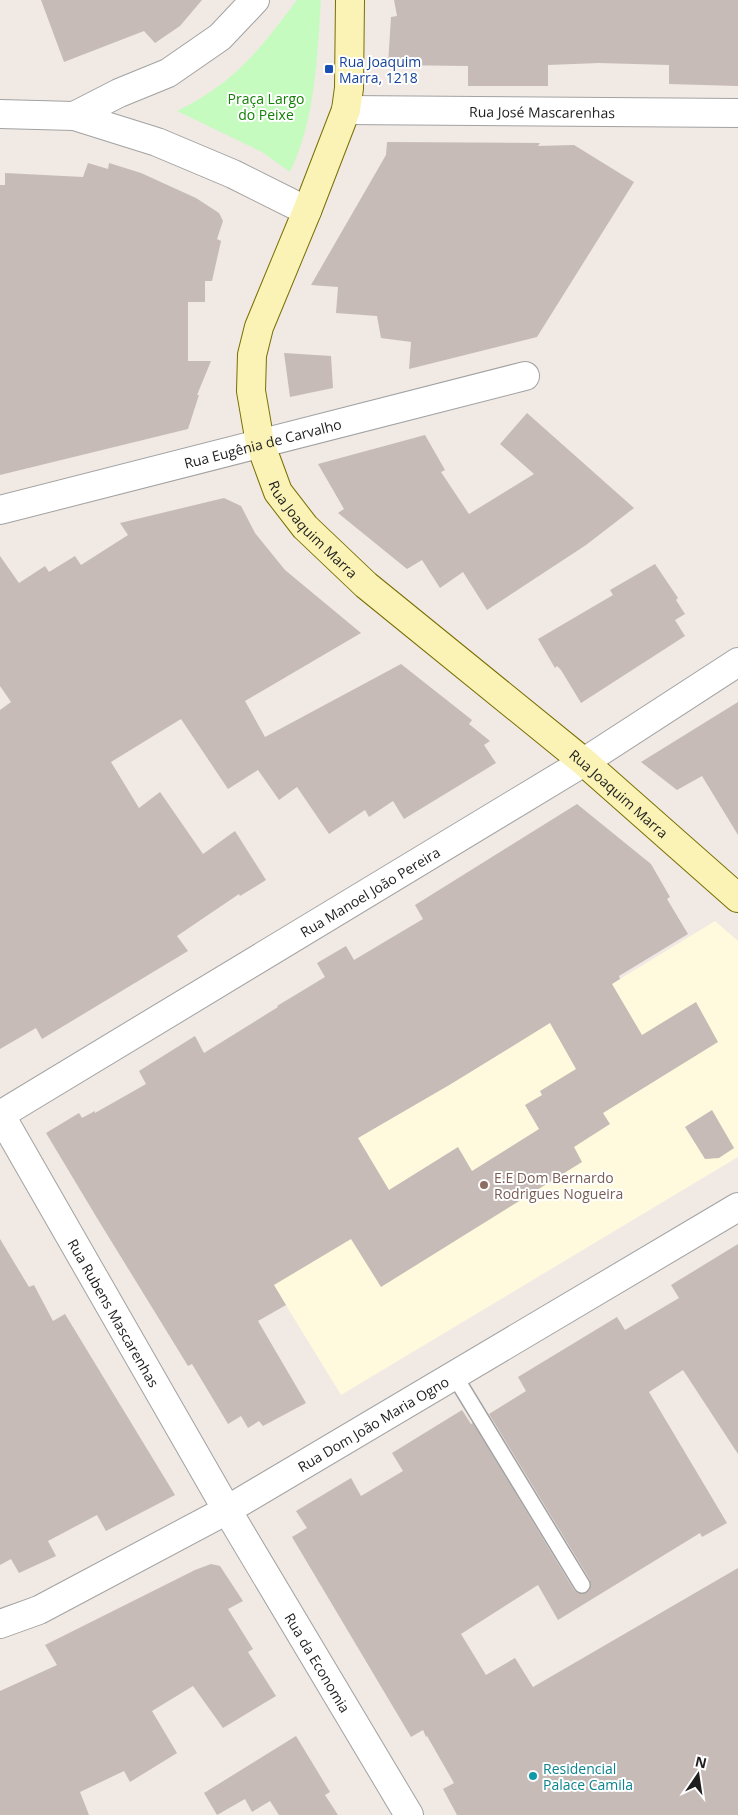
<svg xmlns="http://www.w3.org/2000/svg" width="738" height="1815" viewBox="0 0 738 1815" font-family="'Open Sans',sans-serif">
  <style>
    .education { fill: #fff9dd }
    .park { fill: #c6fbbf }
    .building { fill: #c7bbb7; fill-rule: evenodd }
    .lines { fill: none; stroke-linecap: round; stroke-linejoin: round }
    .lane-casing { stroke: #a2a2a2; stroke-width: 18 }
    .street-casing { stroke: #a2a2a2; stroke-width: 30 }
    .secondary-casing { stroke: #796f01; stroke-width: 30 }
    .lane { stroke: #fff; stroke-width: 15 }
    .street { stroke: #fff; stroke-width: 28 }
    .secondary { stroke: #fbf2b6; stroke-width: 28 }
    .transit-dot { fill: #1a4fb4; stroke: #fff; stroke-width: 2 }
    .education-dot { fill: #8d6e63; stroke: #fff; stroke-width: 2 }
    .culture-dot { fill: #0f9aa8; stroke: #fff; stroke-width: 2 }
    .labels { text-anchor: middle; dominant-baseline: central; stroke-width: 4; stroke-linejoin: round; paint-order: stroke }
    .transit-label { font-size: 14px; fill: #164399; stroke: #fff; text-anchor: start }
    .park-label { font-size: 14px; fill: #158108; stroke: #fff }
    .street-label { font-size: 14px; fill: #1e1e1e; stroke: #fff }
    .education-label { font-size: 14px; fill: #785e54; stroke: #fff; text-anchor: start }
    .culture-label { font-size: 14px; fill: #0d838f; stroke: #fff; text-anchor: start }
  </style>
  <rect width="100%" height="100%" fill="#f0e9e4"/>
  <!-- education -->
  <path class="education" d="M715 921 738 941V1157L341 1395 230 1214 402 1112Z"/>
  <!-- park -->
  <path class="park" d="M297 0H321C317 58 316 118 290 172L262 152 177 111C235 83 260 49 297 0Z"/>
  <!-- building -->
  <g class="building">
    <path d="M41 0H202L180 26 155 43 144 31 64 62Z"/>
    <path d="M394 0H738V86L669 84V65L599 63 548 65V86H468V66L388 65 391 17 397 16Z"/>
    <path d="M387 142 540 143 538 146 574 145 634 182 537 337 409 369 411 342 381 338 377 316 336 313 338 287 311 285 386 155Z"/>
    <path d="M88 163 108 169 109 163 141 173 196 198 219 213 223 221 217 239 221 241 212 281H205V302H188V361H211L197 395H199L188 429 0 475V185H5V173L83 177Z"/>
    <path d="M284 353 331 356 333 388 290 397Z"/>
    <path d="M527 413 634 508 586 545 487 610 463 572 440 588 422 560 407 569 338 513 344 509 318 464 425 435 445 470 441 472 469 514 534 474 500 444Z"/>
    <path d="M224 498 241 506 255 533 285 570 361 633 245 701 265 737 401 664 472 720 469 724 490 741 484 745 496 763 404 819 393 801 369 817 365 810 329 834 297 787 279 800 258 770 228 789 181 719 111 762 139 808 160 792 203 854 235 831 266 880 240 896 239 894 177 936 188 951 42 1039 36 1028 0 1049V710L11 702 0 686V556L19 583 45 566 49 572 75 556 81 565 128 535 120 523Z"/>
    <path d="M655 564 678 598 676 600 685 614 675 620 685 636 581 703 561 670 557 666 555 668 538 639 613 595 610 590Z"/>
    <path d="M738 702V835L702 776 677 790 641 762Z"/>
    <path d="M577 804 651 864 670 897 667 899 688 934 619 976 620 979 612 984 642 1035 696 1002 718 1042 603 1113 610 1124 574 1147 582 1162 381 1287 351 1239 274 1285 286 1305 258 1321 306 1403 263 1426 259 1421 248 1428 241 1416 228 1424 192 1364 188 1366 97 1218 46 1133 79 1113 82 1118 95 1111V1113L146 1084 139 1071 195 1036 204 1053 278 1007 277 1006 325 977 317 963 346 946 354 960 423 919 415 905ZM550 1023 576 1069 540 1091 542 1095 525 1105 539 1129 472 1171 458 1147 389 1190 358 1138 451 1084Z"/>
    <path d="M712 1110 734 1148 719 1158 705 1159 685 1127Z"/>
    <path d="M0 1239 29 1287 34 1285 53 1321 65 1314 175 1495 106 1531 97 1515 48 1541 56 1556 19 1573 11 1559 0 1565Z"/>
    <path d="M738 1244V1454L683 1370 649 1392 727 1523 702 1537 700 1533 558 1620 538 1585 461 1634 486 1675 515 1658 533 1687 738 1568V1815H457L443 1789 454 1783 427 1736 426 1737 423 1730 411 1737 292 1537 307 1528 296 1511 351 1478 361 1496 403 1471 392 1453 462 1410 471 1424 473 1423 574 1590 578 1593H586L590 1589V1580L489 1414 526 1391 518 1377 617 1317 625 1330 679 1298 671 1285Z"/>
    <path d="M211 1564 220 1566 243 1601 228 1609 253 1649 248 1652 276 1696 223 1728 193 1686 152 1711 177 1753 130 1782 124 1771 80 1792 89 1815H0V1691L57 1665 45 1645 195 1570Z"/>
    <path d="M296 1736 330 1792 325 1795 338 1815H279L270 1801 252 1812 245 1799 217 1815 204 1793Z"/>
  </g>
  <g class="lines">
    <!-- lane casing -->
    <g class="lane-casing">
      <path id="lane" d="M454 1375 582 1585"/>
    </g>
    <!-- street casing -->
    <g class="street-casing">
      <g id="street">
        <path id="s1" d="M346 110 738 113"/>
        <path d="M0 114 74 116 119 93 168 73 220 37 255 0"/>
        <path d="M74 116 157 142 233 174 307 211"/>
        <path id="s2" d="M0 510 525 376"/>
        <path id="s3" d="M0 1114 227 1510 409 1815"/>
        <path id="s4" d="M0 1115 584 762 738 662"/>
        <path id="s5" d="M0 1624 39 1610 227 1510 738 1207"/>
      </g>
    </g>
    <!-- secondary casing -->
    <g class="secondary-casing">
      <g id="secondary">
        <path id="s6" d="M350 0 349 88 346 110 307 211 259 327 252 355 251 391 260 443 278 492 305 527 366 585 584 762 738 898"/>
      </g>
    </g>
    <!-- lane -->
    <use href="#lane" class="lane"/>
    <!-- street -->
    <use href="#street" class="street"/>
    <!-- secondary -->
    <use href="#secondary" class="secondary"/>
  </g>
  <!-- markers -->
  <rect class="transit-dot" x="324" y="64" width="10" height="10" rx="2.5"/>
  <circle class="education-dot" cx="484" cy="1185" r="5"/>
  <circle class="culture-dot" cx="533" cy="1776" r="5"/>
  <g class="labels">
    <!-- transit labels -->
    <g class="transit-label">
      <text x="339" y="61">Rua Joaquim<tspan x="339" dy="16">Marra, 1218</tspan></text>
    </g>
    <!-- park labels -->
    <g class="park-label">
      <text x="266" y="98">Praça Largo<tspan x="266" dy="16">do Peixe</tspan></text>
    </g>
    <!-- street labels -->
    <g class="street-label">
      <text stroke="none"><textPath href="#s1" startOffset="196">Rua José Mascarenhas</textPath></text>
      <text stroke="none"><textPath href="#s2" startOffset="271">Rua Eugênia de Carvalho</textPath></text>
      <text stroke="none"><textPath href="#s6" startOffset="565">Rua Joaquim Marra</textPath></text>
      <text stroke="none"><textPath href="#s6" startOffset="970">Rua Joaquim Marra</textPath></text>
      <text stroke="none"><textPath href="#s4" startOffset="432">Rua Manoel João Pereira</textPath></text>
      <text stroke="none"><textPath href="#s3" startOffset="229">Rua Rubens Mascarenhas</textPath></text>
      <text stroke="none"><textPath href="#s5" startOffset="424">Rua Dom João Maria Ogno</textPath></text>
      <text stroke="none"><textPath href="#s3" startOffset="634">Rua da Economia</textPath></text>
    </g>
    <!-- education labels -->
    <g class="education-label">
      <text x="494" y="1177">E.E Dom Bernardo<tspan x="494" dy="16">Rodrigues Nogueira</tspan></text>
    </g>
    <!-- culture labels -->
    <g class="culture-label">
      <text x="543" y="1768">Residencial<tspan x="543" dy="16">Palace Camila</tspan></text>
    </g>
  </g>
  <!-- north arrow -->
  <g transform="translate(698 1775) rotate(13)" stroke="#ffffff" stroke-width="4" paint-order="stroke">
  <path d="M0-4L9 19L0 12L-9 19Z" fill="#1e1e1e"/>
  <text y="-8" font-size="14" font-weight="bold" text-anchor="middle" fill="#1e1e1e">N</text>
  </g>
</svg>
